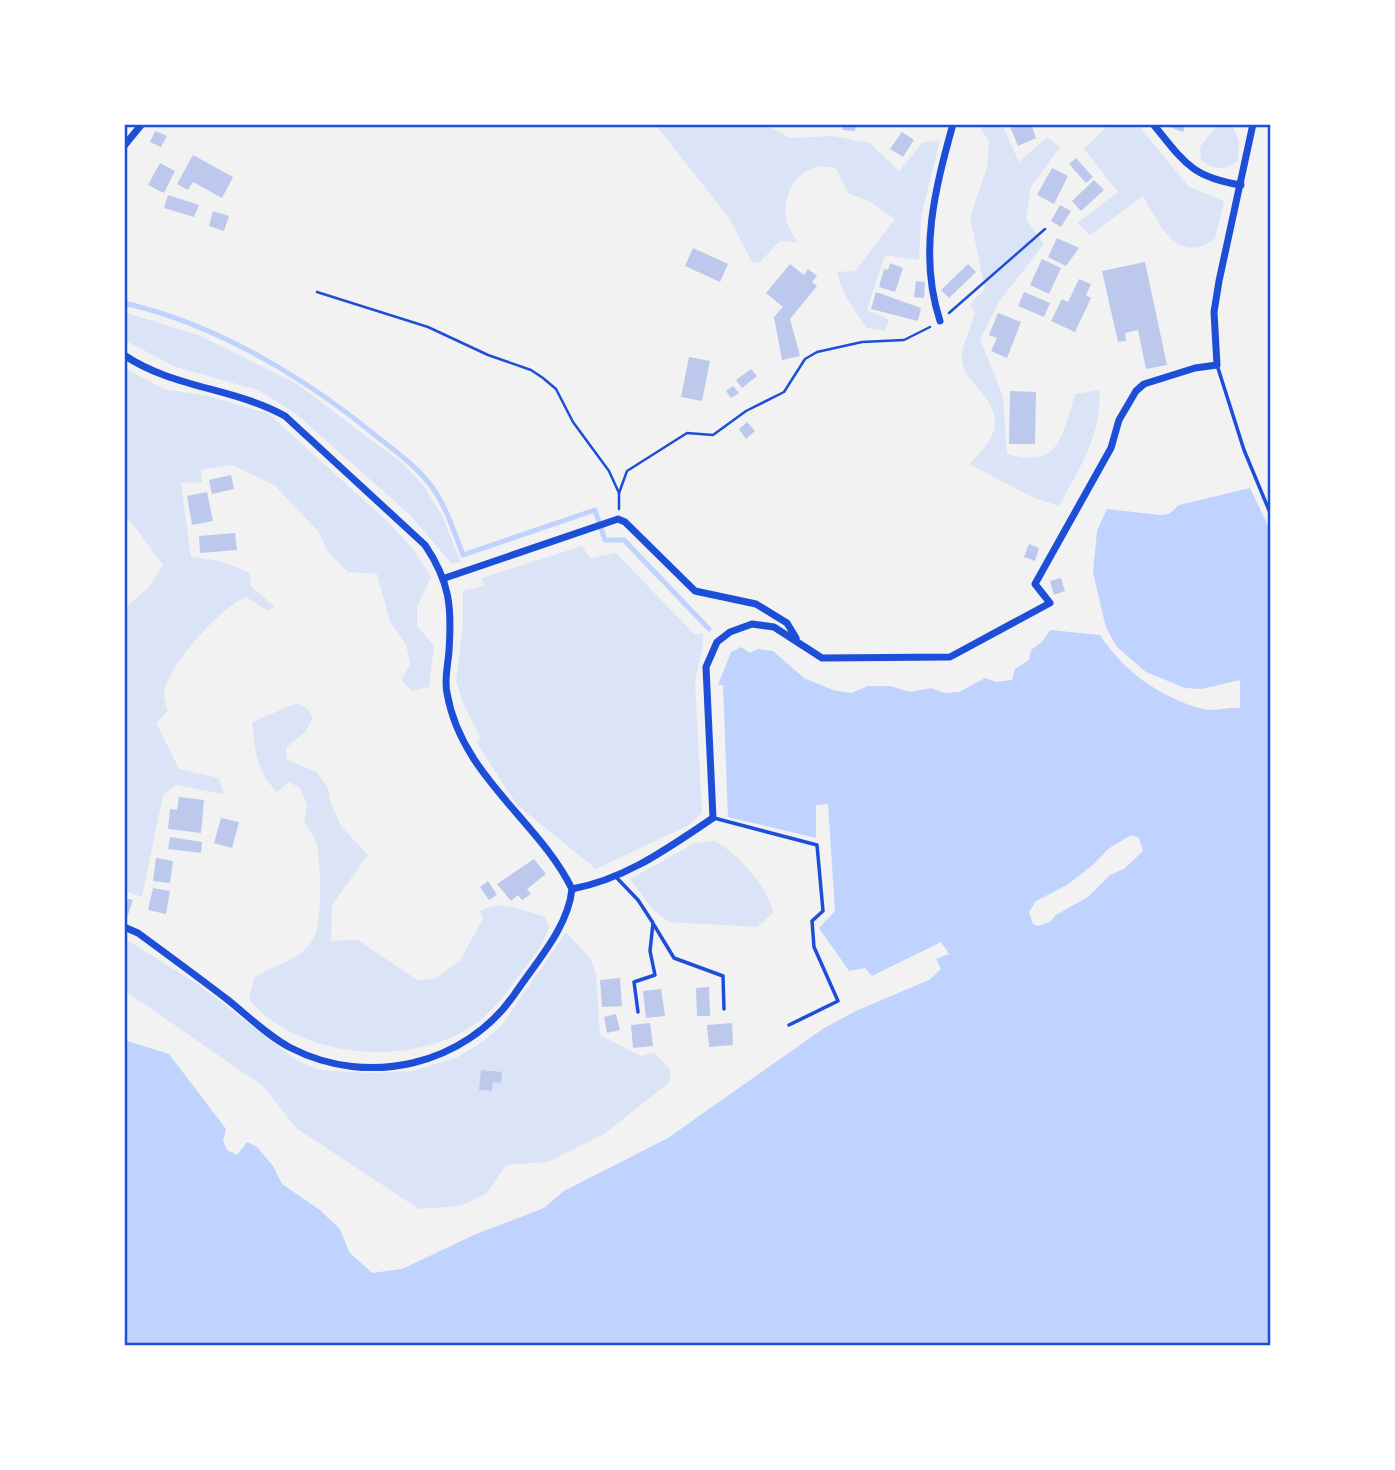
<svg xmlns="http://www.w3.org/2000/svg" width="1395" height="1470" viewBox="0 0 1395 1470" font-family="Figtree,sans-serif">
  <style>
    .green { fill: #dbe4f7 }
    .water { fill: #bfd3fe }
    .pier { fill: #f2f2f2 }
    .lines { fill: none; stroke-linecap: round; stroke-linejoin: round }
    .stream { stroke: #bfd3fe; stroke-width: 5 }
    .building { fill: #bdc9ec }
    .path { stroke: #1d4ed8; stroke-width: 2.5 }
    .service { stroke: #1d4ed8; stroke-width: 3.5 }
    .minor { stroke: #1d4ed8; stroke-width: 7 }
    .neatline { fill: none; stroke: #1d4ed8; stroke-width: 2.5 }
  </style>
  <rect width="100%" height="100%" fill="#f2f2f2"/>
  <!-- green -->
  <g class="green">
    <path d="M655 124H764L790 138 833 136 870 143 899 171 922 143 940 140 921 217 919 260 885 255 867 310 889 320 885 331 867 328C855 313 841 291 837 272L855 271 895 219 869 201 849 194 836 169C805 157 779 191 787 222 789 229 794 236 798 242L780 241 759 263 752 262 729 218Z"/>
    <path d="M978 124H1002L1019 162 1047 137 1060 147 1031 187 1026 219 1044 244 999 302 980 339 1003 396 1007 454C1060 469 1062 436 1075 394L1099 390C1103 433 1079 469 1059 506L1032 497 969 464C992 442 1007 423 982 393 973 381 961 372 962 355 963 341 972 326 975 312L970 304 985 289 970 217 987 167 989 142Z"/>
    <path d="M1110 124H1137L1189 187 1224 201 1215 239C1177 266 1159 224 1143 196L1090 235 1077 223 1118 192 1084 149Z"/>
    <path d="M1218 124H1232L1239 143 1238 161C1223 170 1216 171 1201 160L1200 147Z"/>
    <path d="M124 312 201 336 297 384 366 436 400 461 423 485 442 515 461 563H451L410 515 295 413 258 390 176 367 124 340Z"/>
    <path d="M124 368 164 389 208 396 269 414 388 522 413 549 431 577 417 607V626L434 646 429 687 412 691 401 680 410 665 406 644 390 622 377 574 348 572 328 552 318 531 274 485 232 465 201 470 202 482 181 483 191 557 216 560 249 572 251 586 275 607 268 611 246 597C221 607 166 667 164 695 164 699 167 707 168 711L156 723 179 769 219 778 224 794 176 785 163 795 142 897 124 891V609L149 587 163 565 132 523 124 518Z"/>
    <path d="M582 546 590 558 616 553 695 635 703 633V646L695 680 702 813 689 825 596 869 517 805 476 742 481 738 463 703 456 681 463 626V591L484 586 482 578Z"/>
    <path d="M297 703 308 709 313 718 305 732 286 748 287 760 317 772 328 788 330 801 341 826 368 855 332 905 331 941 358 940 417 980 435 979 460 961 483 918 480 911C501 898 523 911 545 917L549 927C543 945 533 957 522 972 508 990 494 1011 475 1024 412 1069 298 1059 249 999L254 978C272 965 298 962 312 941 324 925 320 865 317 845 315 837 308 828 304 821L307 805 300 788 289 782 277 792C256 771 255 751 252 722Z"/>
    <path d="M714 841C736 851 769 888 773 913L757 927 669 922 652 909 630 879 695 843Z"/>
    <path d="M566 932 590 958 596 974 600 1035 641 1056 655 1053 670 1069V1082L604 1134 548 1162 506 1165 486 1194 460 1206 419 1209 296 1128 264 1087 124 990V938L199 985 296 1060 319 1070 369 1073 412 1071 456 1058 482 1042 502 1025Z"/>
  </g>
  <!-- water -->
  <path class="water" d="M1250 488 1271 532V1346H124V1040L169 1054 226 1129 223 1141 227 1150 237 1155 247 1142 257 1147 273 1166 282 1184 320 1210 340 1229 349 1252 372 1273 402 1269 474 1235 544 1208 564 1191 668 1138 824 1028 858 1010 929 980 941 969 936 959 949 954 941 942 872 976 865 968 849 971 819 928 835 911 828 804 816 805V838L728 817 723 685H718L731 652 741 647 750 653 758 649 773 651 804 678 833 690 851 693 868 686H890L910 692 931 688 944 693 959 692 985 678 996 682 1012 680 1015 669 1029 660 1031 650 1042 642 1050 630 1100 635C1123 671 1161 698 1203 709 1215 712 1228 707 1240 708V680L1201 689 1185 688 1146 672 1117 647 1106 628 1093 572 1097 531 1107 509 1160 515 1169 514 1179 505Z"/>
  <!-- pier -->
  <path class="pier" d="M1131 835 1139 838 1143 851 1124 869 1110 875 1088 897 1056 915 1050 922 1038 926 1033 924 1029 912 1036 901 1067 885 1095 863 1108 849Z"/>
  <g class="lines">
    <!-- stream -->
    <path class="stream" d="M124 303C217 324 309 380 381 440 399 454 419 469 432 487 447 508 454 532 463 555L595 510 605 540H624L709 629"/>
  </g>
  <!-- building -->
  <g class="building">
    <path d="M843 124H856L855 131 842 130Z"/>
    <path d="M1009 124H1031L1036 138 1018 146Z"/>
    <path d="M1171 124H1186L1183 132 1170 127Z"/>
    <path d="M155 131 167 136 161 147 150 142Z"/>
    <path d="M902 132 914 140 903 157 890 149Z"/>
    <path d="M193 155 233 177 222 198 193 182 188 190 177 184Z"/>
    <path d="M1076 158 1093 177 1086 183 1069 164Z"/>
    <path d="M160 163 175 171 164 193 148 185Z"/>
    <path d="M1052 168 1068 176 1054 204 1037 195Z"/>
    <path d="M1094 180 1104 190 1081 211 1072 201Z"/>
    <path d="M168 195 199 205 194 217 164 208Z"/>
    <path d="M1060 205 1071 211 1061 227 1051 221Z"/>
    <path d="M213 211 229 216 224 231 209 226Z"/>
    <path d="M1057 238 1079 248 1066 266 1048 257Z"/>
    <path d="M693 248 728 264 720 282 685 266Z"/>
    <path d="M1042 259 1061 268 1049 294 1030 285Z"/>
    <path d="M1145 262 1167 365 1146 369 1138 330 1125 333 1126 341 1118 342 1102 271Z"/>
    <path d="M890 263 903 268 895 292 879 287 884 269 888 270Z"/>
    <path d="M790 264 804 275 808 269 817 276 812 282 817 286 790 319 800 356 782 360 774 317 783 307 766 293Z"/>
    <path d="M968 264 976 272 949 298 941 290Z"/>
    <path d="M1079 279 1091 284 1086 295 1091 298 1075 332 1051 321 1062 299 1068 302Z"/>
    <path d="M916 281 925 282 924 298 914 297Z"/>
    <path d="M876 292 921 308 918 321 871 309Z"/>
    <path d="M1024 292 1050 303 1044 317 1018 306Z"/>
    <path d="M998 313 1021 322 1007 358 991 351 997 338 989 335Z"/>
    <path d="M689 357 710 361 702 401 681 397Z"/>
    <path d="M751 369 757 376 742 388 736 380Z"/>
    <path d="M733 386 739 393 731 398 726 391Z"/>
    <path d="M1010 391 1036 392 1035 444H1009Z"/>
    <path d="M747 422 755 431 746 439 739 429Z"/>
    <path d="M231 475 234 489 212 494 209 480Z"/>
    <path d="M207 492 213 521 192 525 187 496Z"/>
    <path d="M235 533 237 550 200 553 199 536Z"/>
    <path d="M1029 544 1039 548 1035 561 1024 557Z"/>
    <path d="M1061 578 1065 591 1054 595 1050 581Z"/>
    <path d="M179 797 204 800 201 833 168 829 170 809 177 810Z"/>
    <path d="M221 818 239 822 232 848 214 843Z"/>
    <path d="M170 837 202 842 201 853 168 849Z"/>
    <path d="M156 858 173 861 170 883 153 881Z"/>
    <path d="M534 859 546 874 527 889 531 894 522 900 518 895 511 901 497 884Z"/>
    <path d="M488 881 497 895 489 900 480 887Z"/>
    <path d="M153 888 170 891 166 914 148 910Z"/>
    <path d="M124 898 133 900 128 915 124 914Z"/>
    <path d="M620 978 622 1006 602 1007 600 980Z"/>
    <path d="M709 987 710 1016H697L696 988Z"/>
    <path d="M661 989 665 1016 646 1018 643 991Z"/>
    <path d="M616 1014 620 1030 607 1033 604 1017Z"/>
    <path d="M650 1023 653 1046 633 1048 631 1025Z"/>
    <path d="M732 1023 733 1045 709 1047 707 1025Z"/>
    <path d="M481 1070 502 1072 501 1083 493 1082 492 1091 479 1090Z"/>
  </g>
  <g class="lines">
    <!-- path -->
    <g class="path">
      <path d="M317 292 428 327 488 355 531 370 543 378 556 389 573 422 609 471 619 493V509"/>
      <path d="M949 313 1045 229"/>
      <path d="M619 493 627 471 687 433 713 435 746 411 784 392 805 359 817 352 862 342 904 340 930 327"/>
    </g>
    <!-- service -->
    <g class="service">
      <path d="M1217 365 1244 450 1271 515"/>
      <path d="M714 818 817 845 823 911 812 921 814 947 838 1001 789 1025"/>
      <path d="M616 877 638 900 653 923 650 951 655 975 634 982 638 1012"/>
      <path d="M654 925 674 958 723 976 724 1009"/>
    </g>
    <!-- minor -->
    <g class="minor">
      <path d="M1153 124C1184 162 1191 177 1241 185"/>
      <path d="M124 146 142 124"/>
      <path d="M940 321C918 254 935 189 953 124"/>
      <path d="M124 355C172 388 235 388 285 416L425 545C450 582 452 607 449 651 448 665 444 679 447 693 461 776 539 821 572 889 568 928 536 962 514 995 465 1065 369 1088 291 1048 268 1036 248 1016 228 1000 198 977 168 955 138 933L124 927"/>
      <path d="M445 578 618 519 625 522 695 591 756 604 787 623 796 638"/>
      <path d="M572 889C626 879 668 848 713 818L706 667 717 642 730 632 752 624 774 627 822 658 950 657 1050 603 1035 584 1111 448 1119 420 1136 391 1144 384 1195 368 1217 365 1214 312 1219 281 1253 124"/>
    </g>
  </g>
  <!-- border -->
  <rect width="1395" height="1470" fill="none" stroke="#ffffff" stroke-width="252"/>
  <rect x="126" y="126" width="1143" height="1218" class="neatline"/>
</svg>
